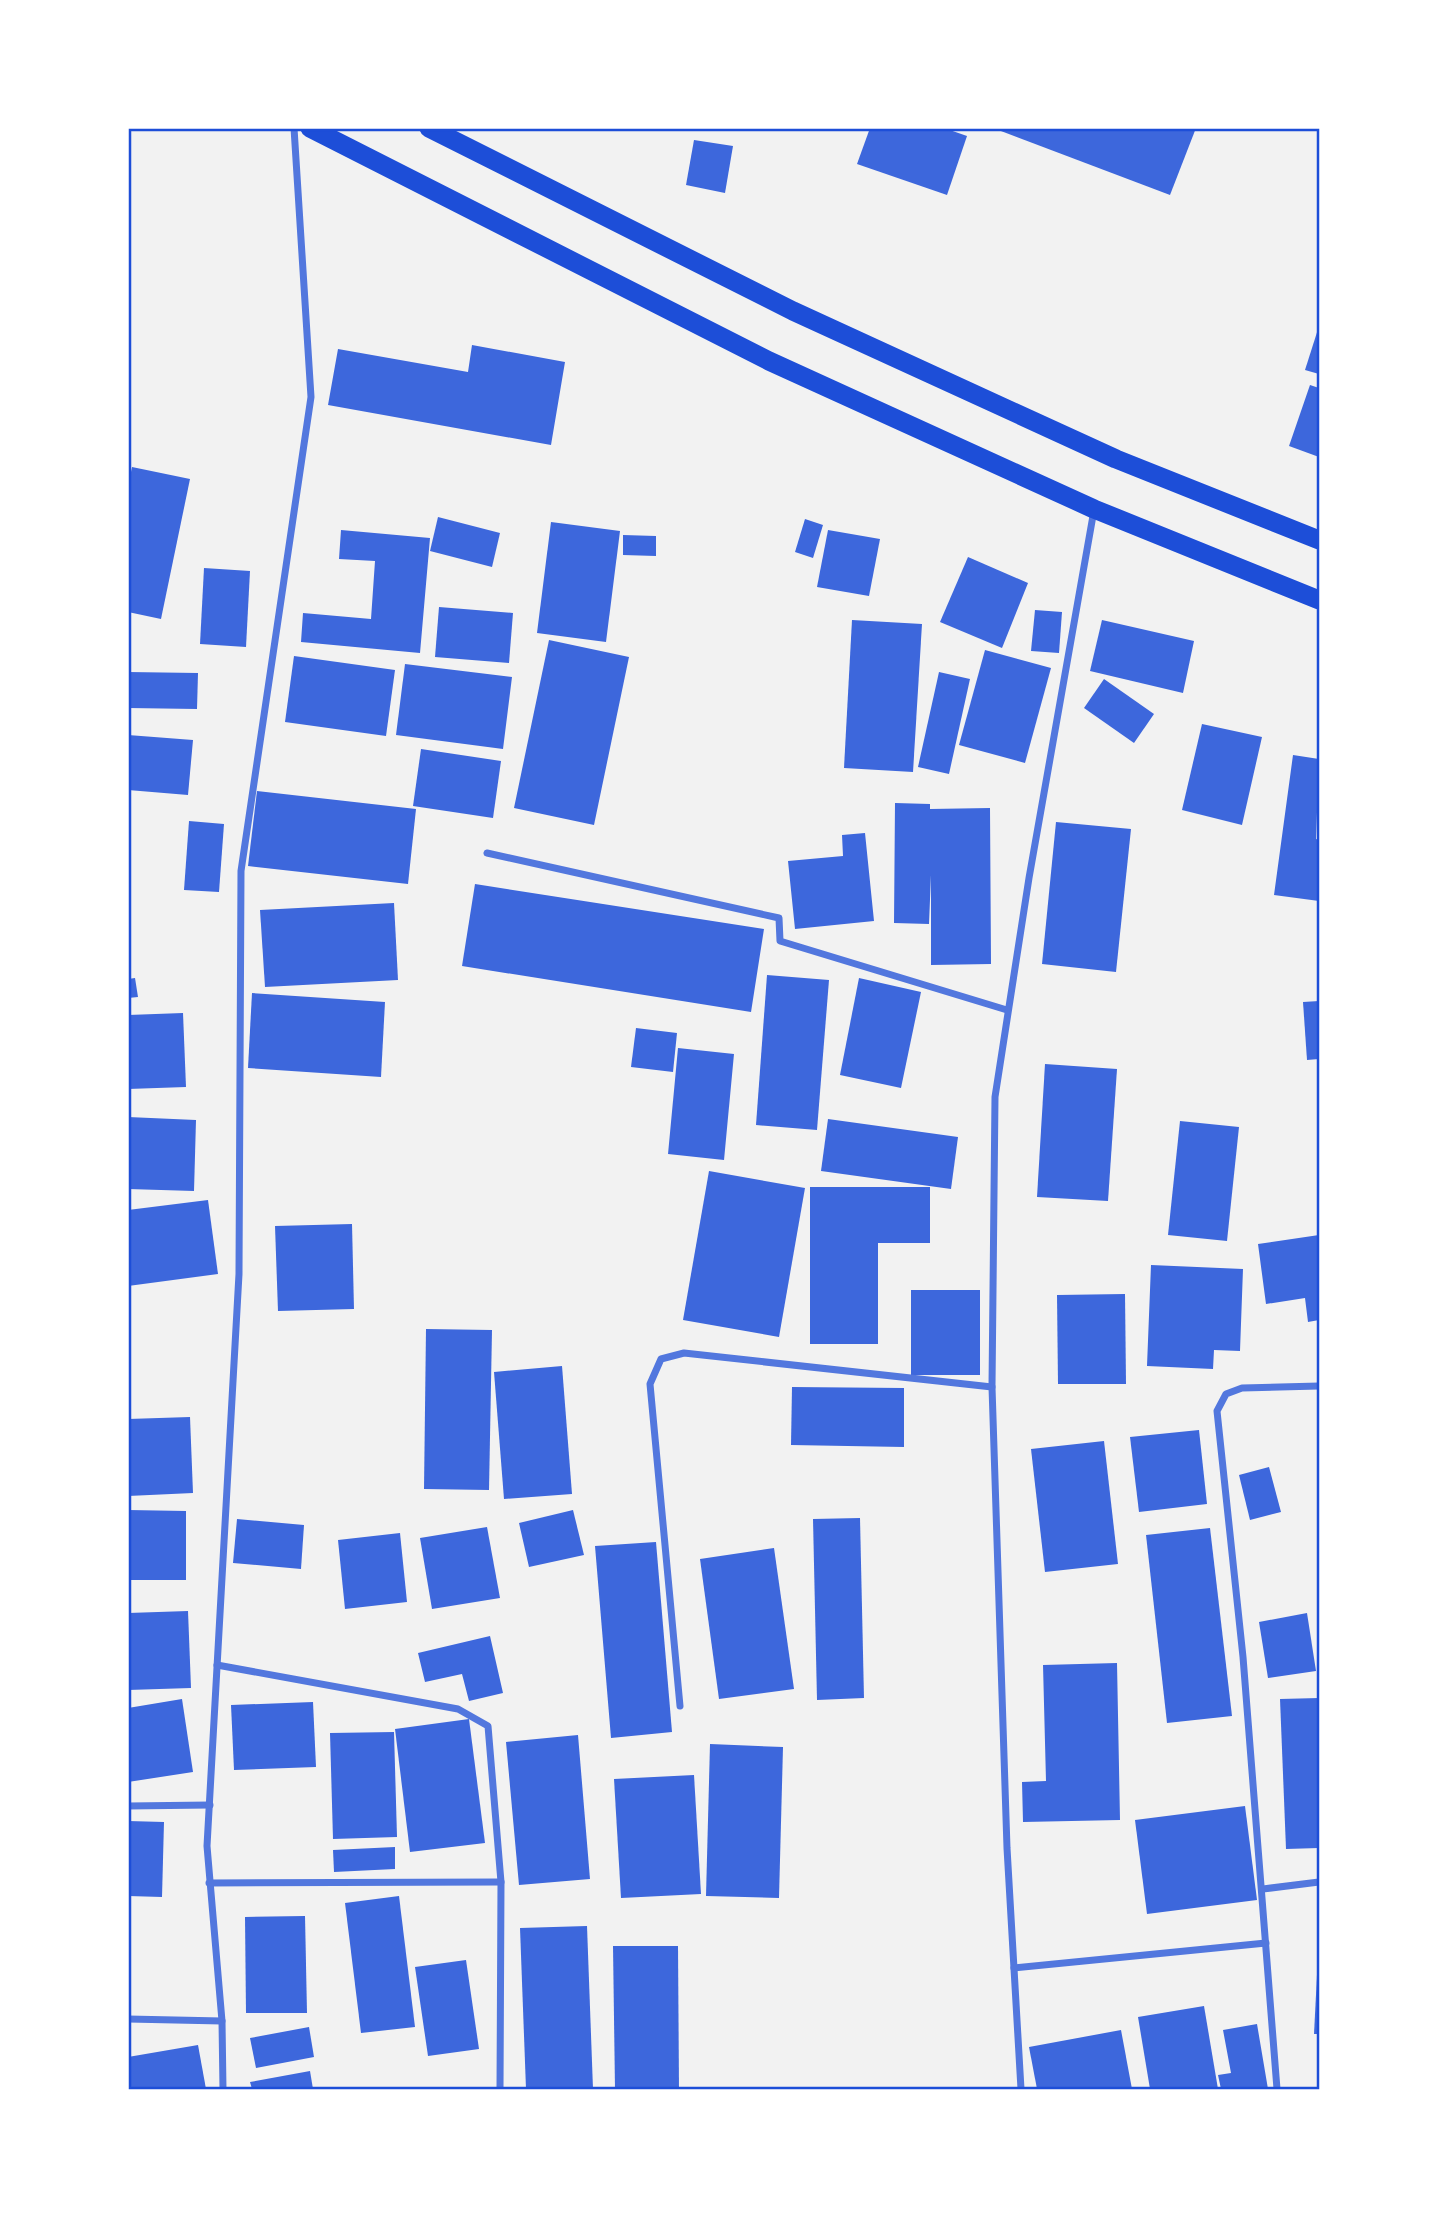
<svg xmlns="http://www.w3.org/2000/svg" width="1447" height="2217" viewBox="0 0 1447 2217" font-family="'Archivo Narrow',sans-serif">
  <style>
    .building { fill: #3d67dc }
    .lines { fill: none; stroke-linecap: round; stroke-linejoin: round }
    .minor { stroke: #5277de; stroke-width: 7 }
    .trunk { stroke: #1d4ed8; stroke-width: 19 }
    .neatline { fill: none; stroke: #1d4ed8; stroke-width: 2.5 }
  </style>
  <rect width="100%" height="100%" fill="#f2f2f2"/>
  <!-- building -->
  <g class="building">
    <path d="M870 128H944L967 136 947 195 857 164Z"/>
    <path d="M993 128H1196L1170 195Z"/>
    <path d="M694 140 733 146 725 193 686 185Z"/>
    <path d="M1319 326V374L1305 370Z"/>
    <path d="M472 345 565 362 551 445 328 405 338 349 468 372Z"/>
    <path d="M1310 385 1319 388V457L1289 446Z"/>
    <path d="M132 467 190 479 161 619 128 612V487Z"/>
    <path d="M438 517 500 533 492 567 430 551Z"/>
    <path d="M805 519 823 525 813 558 795 552Z"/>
    <path d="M551 522 620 531 606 642 537 633Z"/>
    <path d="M341 530 430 538 420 653 301 642 303 613 371 619 375 561 339 559Z"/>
    <path d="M828 530 880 539 869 596 817 587Z"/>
    <path d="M623 535 656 536V556L623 555Z"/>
    <path d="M968 557 1028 583 1002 648 940 622Z"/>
    <path d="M204 568 250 571 246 647 200 644Z"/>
    <path d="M439 607 513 613 509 663 435 657Z"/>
    <path d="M1035 610 1062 612 1059 653 1031 651Z"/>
    <path d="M852 620 922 624 913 772 844 768Z"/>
    <path d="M1102 620 1194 641 1183 693 1090 671Z"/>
    <path d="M549 640 629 657 594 825 514 808Z"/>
    <path d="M985 650 1051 668 1025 763 959 745Z"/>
    <path d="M294 656 395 670 386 736 285 722Z"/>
    <path d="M405 664 512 677 503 749 396 735Z"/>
    <path d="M128 672 198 673 197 709 128 708Z"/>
    <path d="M939 672 970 679 949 774 918 767Z"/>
    <path d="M1104 679 1154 714 1134 743 1084 708Z"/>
    <path d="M1202 724 1262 737 1242 825 1182 810Z"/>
    <path d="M128 735 193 740 188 795 128 790Z"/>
    <path d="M421 749 501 761 493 818 413 806Z"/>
    <path d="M1293 755 1319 759 1316 839 1319 840V901L1274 895Z"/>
    <path d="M257 791 416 809 408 884 248 866Z"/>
    <path d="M895 803 930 804V809L990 808 991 964 931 965V875L929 924 894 923Z"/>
    <path d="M189 821 224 824 219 892 184 890Z"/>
    <path d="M1056 822 1131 829 1116 972 1042 964Z"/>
    <path d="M865 833 874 921 795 929 788 861 843 856 842 835Z"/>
    <path d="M475 884 764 929 751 1012 462 966Z"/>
    <path d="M394 903 398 980 265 987 260 910Z"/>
    <path d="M767 975 829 980 817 1130 756 1125Z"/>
    <path d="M135 978 138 997 128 998V979Z"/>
    <path d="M859 978 921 992 901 1088 840 1075Z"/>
    <path d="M252 993 385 1002 381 1077 248 1068Z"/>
    <path d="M1319 1001V1059L1307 1060 1303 1002Z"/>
    <path d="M183 1013 186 1087 128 1089V1015Z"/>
    <path d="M636 1028 677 1033 673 1072 631 1067Z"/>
    <path d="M678 1048 734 1054 724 1160 668 1154Z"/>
    <path d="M1045 1064 1117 1069 1108 1201 1037 1197Z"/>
    <path d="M128 1117 196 1120 194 1191 128 1189Z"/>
    <path d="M828 1119 958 1137 951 1189 821 1171Z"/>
    <path d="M1180 1121 1239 1127 1227 1241 1168 1235Z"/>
    <path d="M709 1171 805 1188 779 1337 683 1320Z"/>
    <path d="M810 1187H930V1243H878V1344H810Z"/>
    <path d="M208 1200 218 1274 128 1286V1210Z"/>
    <path d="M352 1224 354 1309 278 1311 275 1226Z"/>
    <path d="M1319 1235V1320L1308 1322 1305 1298 1266 1304 1258 1244Z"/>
    <path d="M1151 1265 1243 1269 1240 1351 1214 1350 1213 1369 1147 1366Z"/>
    <rect x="911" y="1290" width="69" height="85"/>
    <path d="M1125 1294 1126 1384H1058L1057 1295Z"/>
    <path d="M426 1329 492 1330 489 1490 424 1489Z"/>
    <path d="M562 1366 572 1494 504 1499 494 1372Z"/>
    <path d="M792 1387 904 1388V1447L791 1445Z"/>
    <path d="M190 1417 193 1493 128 1496V1419Z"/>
    <path d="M1199 1430 1207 1504 1139 1512 1130 1437Z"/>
    <path d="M1104 1441 1118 1564 1045 1572 1031 1449Z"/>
    <path d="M1269 1467 1281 1512 1250 1520 1239 1475Z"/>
    <path d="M128 1510 186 1511V1580H128Z"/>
    <path d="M573 1510 584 1555 529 1567 519 1523Z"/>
    <path d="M860 1518 864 1698 817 1700 813 1519Z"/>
    <path d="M237 1519 304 1525 301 1569 233 1563Z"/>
    <path d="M487 1527 500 1598 432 1609 420 1538Z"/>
    <path d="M1210 1528 1232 1716 1167 1723 1146 1535Z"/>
    <path d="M400 1533 407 1602 345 1609 338 1540Z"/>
    <path d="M656 1542 672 1732 611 1738 595 1546Z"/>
    <path d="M774 1548 794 1689 719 1699 700 1559Z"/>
    <path d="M188 1611 191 1688 128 1690V1613Z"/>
    <path d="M1307 1613 1316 1671 1268 1678 1259 1622Z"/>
    <path d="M490 1636 503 1693 469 1701 462 1674 425 1682 418 1653Z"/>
    <path d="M1117 1663 1120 1820 1023 1822 1022 1782 1046 1781 1043 1665Z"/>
    <path d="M1319 1698V1848L1286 1849 1280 1699Z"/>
    <path d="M182 1699 193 1772 128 1782V1708Z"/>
    <path d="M313 1702 316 1767 234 1770 231 1705Z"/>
    <path d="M469 1719 485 1843 410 1852 395 1729Z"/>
    <path d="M394 1732 397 1837 333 1839 330 1733Z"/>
    <path d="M578 1735 590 1879 519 1885 506 1742Z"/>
    <path d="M710 1744 783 1747 779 1898 706 1896Z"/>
    <path d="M694 1775 701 1894 621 1898 614 1779Z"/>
    <path d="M1245 1806 1257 1900 1147 1914 1135 1820Z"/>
    <path d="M128 1821 164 1822 162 1897 128 1896Z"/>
    <path d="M395 1847V1869L334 1872 333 1850Z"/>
    <path d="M399 1896 415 2027 361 2033 345 1903Z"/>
    <path d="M305 1916 307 2013H246L245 1917Z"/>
    <path d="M587 1926 593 2089H526L520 1928Z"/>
    <path d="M613 1946H678L679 2089H615Z"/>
    <path d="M466 1960 479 2049 428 2056 415 1967Z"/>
    <path d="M1317 1975H1319V2034H1314Z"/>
    <path d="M1204 2006 1218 2089H1150L1138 2017Z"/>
    <path d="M1257 2024 1268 2089H1221L1218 2075 1231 2073 1223 2030Z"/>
    <path d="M309 2027 314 2057 256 2068 250 2038Z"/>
    <path d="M1121 2030 1132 2089H1037L1029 2047Z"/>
    <path d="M198 2045 206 2089H128V2057Z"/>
    <path d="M310 2071 313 2089H252L250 2082Z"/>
  </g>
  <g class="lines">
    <!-- minor -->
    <g class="minor">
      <path d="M487 853 779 918 780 941 1007 1010"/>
      <path d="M217 1665 458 1709 488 1726 501 1882 500 2089"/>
      <path d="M680 1706 650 1384 661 1359 684 1353 992 1387"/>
      <path d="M128 1806 210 1805"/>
      <path d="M209 1883 501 1882"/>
      <path d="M1263 1889 1319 1882"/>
      <path d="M1014 1968 1266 1943"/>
      <path d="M128 2019 222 2021"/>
      <path d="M223 2089 222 2021 207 1846 239 1274 241 871 311 397 294 128"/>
      <path d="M1021 2089 1007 1848 992 1387 995 1097 1029 878 1094 510"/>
      <path d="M1277 2089 1243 1657 1217 1411 1226 1394 1242 1388 1319 1386"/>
    </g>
    <!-- trunk -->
    <g class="trunk">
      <path d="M310 128 769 361 1094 509 1319 600"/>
      <path d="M429 128 793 311 1116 459 1319 540"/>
    </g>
  </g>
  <!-- border -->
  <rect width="1447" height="2217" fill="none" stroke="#ffffff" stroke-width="259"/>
  <rect x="130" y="130" width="1188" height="1958" class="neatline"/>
</svg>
